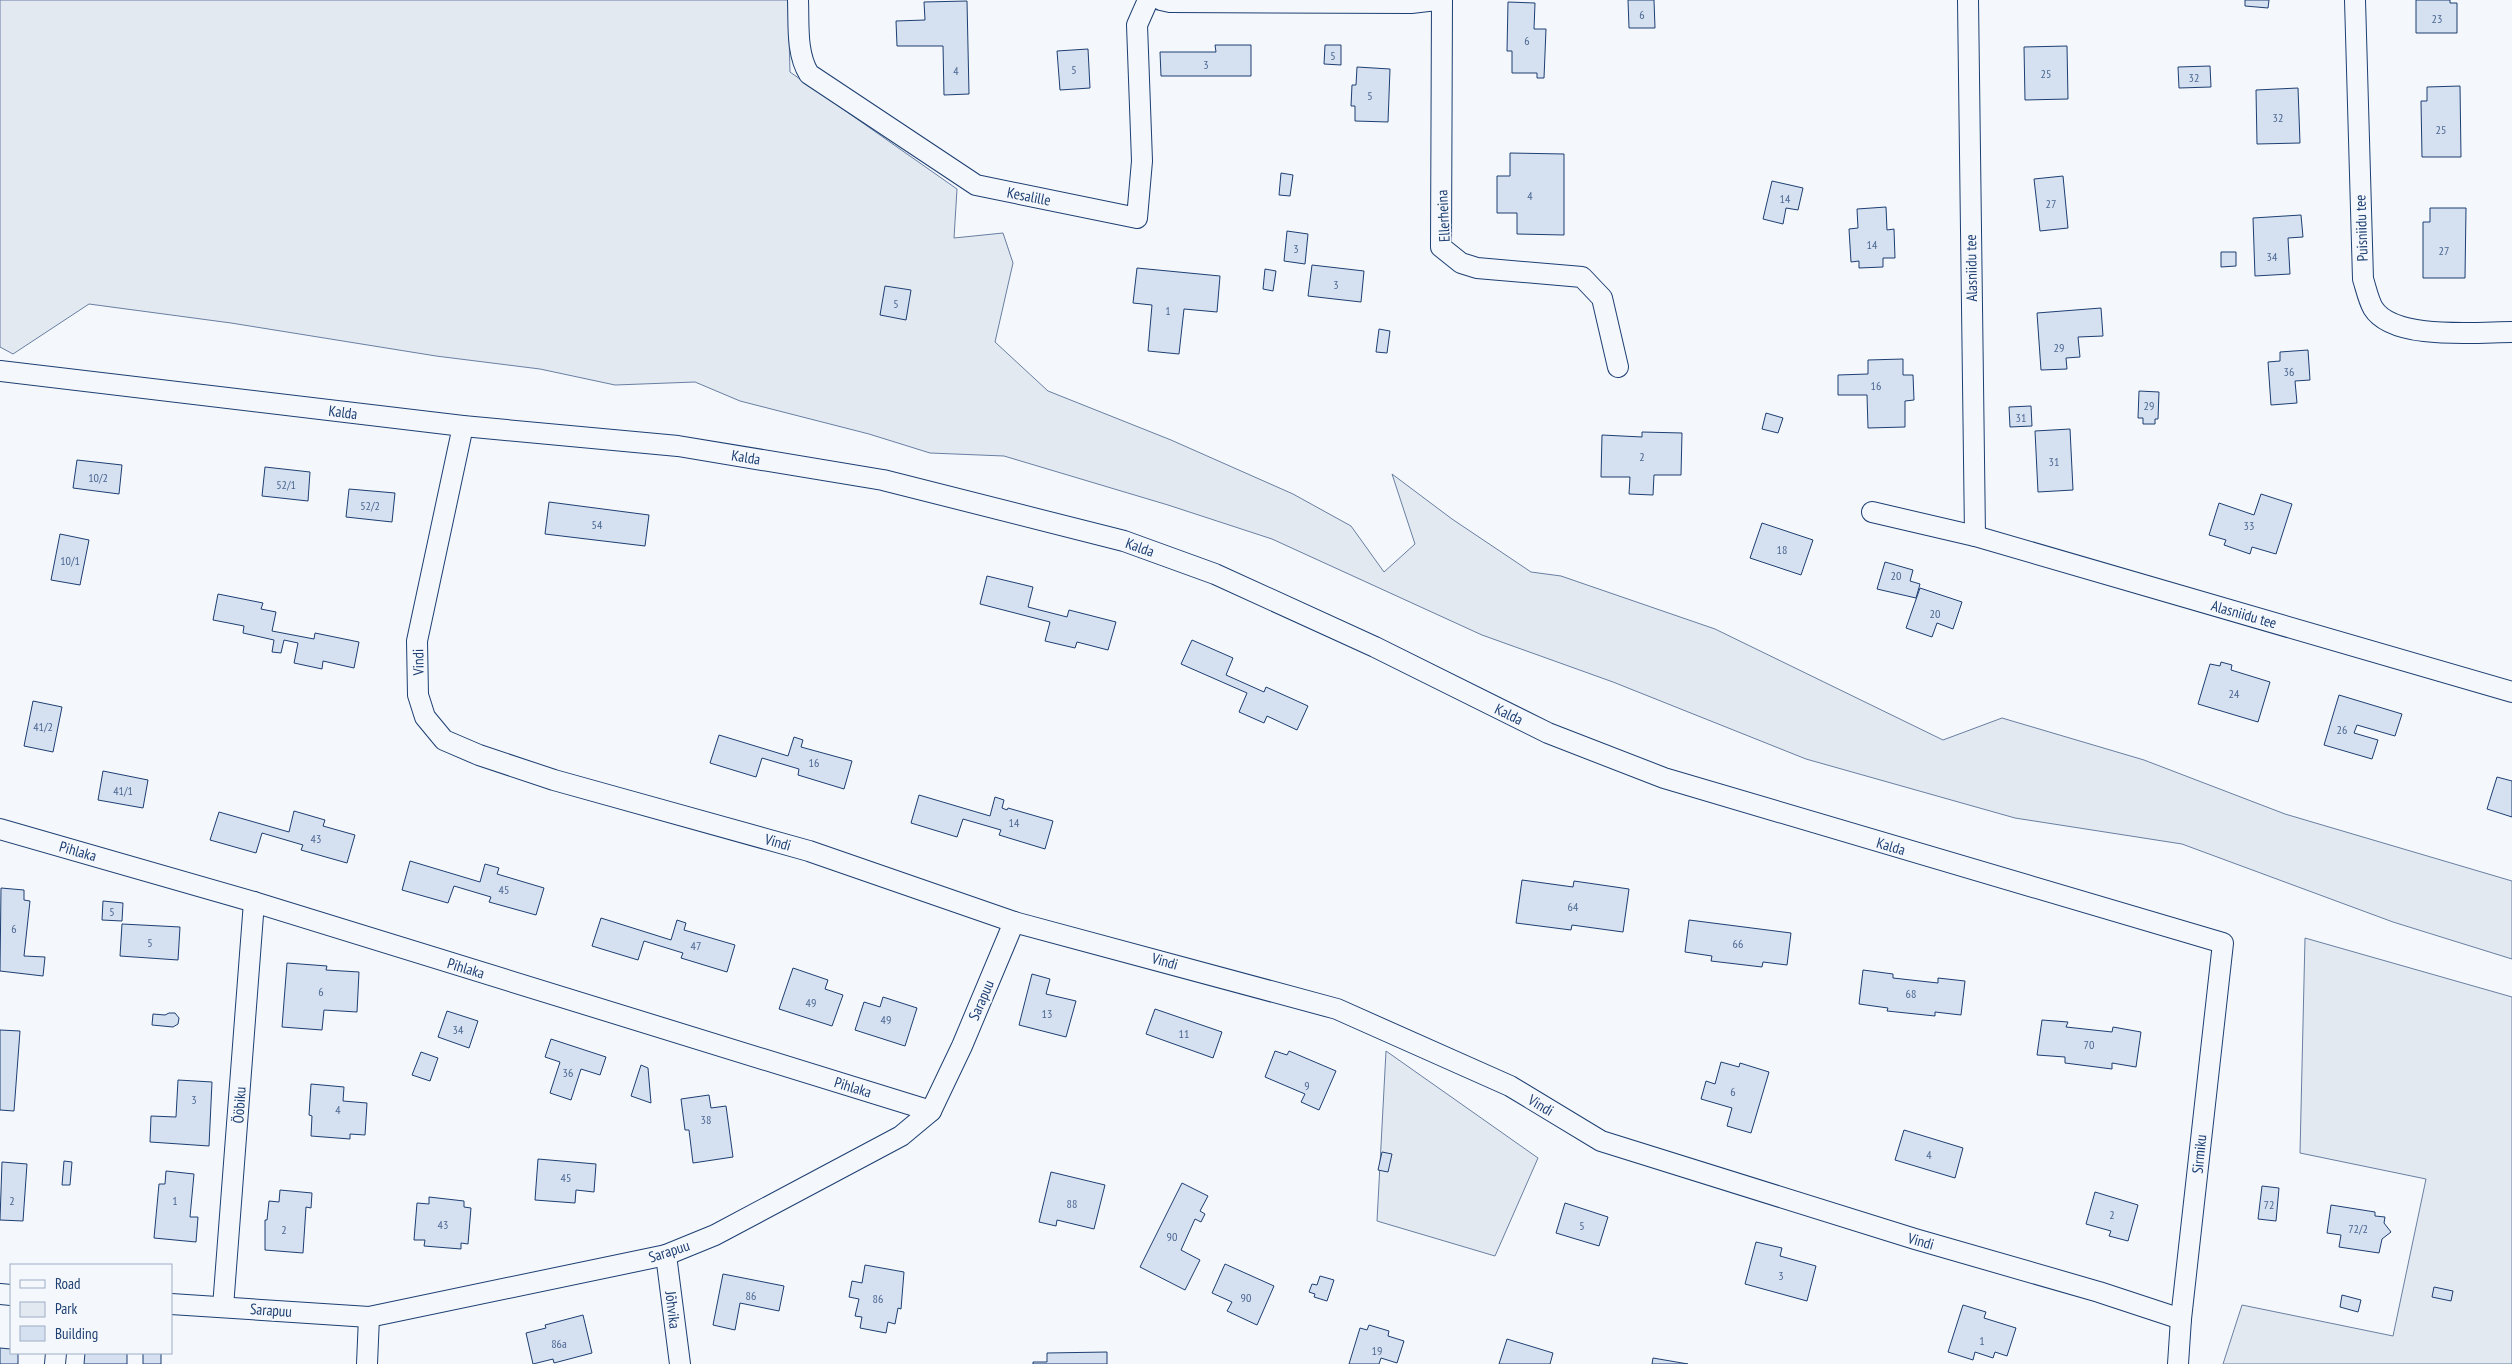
<svg xmlns="http://www.w3.org/2000/svg" width="2512" height="1364" viewBox="0 0 2512 1364" font-family="'PT Sans Narrow',sans-serif">
  <style>
    .green { fill: #e3e9f0; stroke: #687fa3 }
    .building { fill: #d5e0f0; stroke: #1d3f73 }
    .lines { fill: none; stroke-linecap: round; stroke-linejoin: round }
    .minor-casing { stroke: #1d3f73; stroke-width: 22 }
    .minor { stroke: #f4f7fb; stroke-width: 20 }
    .labels { text-anchor: middle; dominant-baseline: central; stroke-width: 4; stroke-linejoin: round; paint-order: stroke }
    .number-label { font-size: 12px; fill: #4b6792 }
    .street-label { font-size: 15px; fill: #1d3f73; stroke: #f4f7fb }
  </style>
  <rect width="100%" height="100%" fill="#f4f7fb"/>
  <!-- green -->
  <g class="green">
    <path d="M0 0H788L790 72 957 189 954 238 1003 233 1013 263 995 342 1048 391 1171 440 1293 494 1351 526 1384 572 1415 544 1392 474 1452 519 1531 572 1561 576 1715 629 1943 740 2002 718 2144 760 2285 814 2512 881V959L2393 922 2182 844 2015 818 1806 759 1613 682 1482 635 1272 539 1168 505 1004 456 930 453 869 434 740 401 695 382 615 385 540 369 436 356 231 323 89 304 13 354 0 347Z"/>
    <path d="M2305 938 2512 997V1364H2223L2242 1305 2393 1336 2426 1179 2300 1153Z"/>
    <path d="M1386 1051 1538 1158 1495 1256 1377 1221Z"/>
  </g>
  <!-- building -->
  <g class="building">
    <path d="M1628 0H1654L1655 28H1629Z"/>
    <path d="M2245 0H2269L2268 8 2245 6Z"/>
    <path d="M2416 0H2450V3H2457V33H2416Z"/>
    <path d="M967 1 969 94 944 95 943 46H897L896 21 925 20 924 2Z"/>
    <path d="M1508 2 1535 3 1534 29H1546L1544 78H1537V73H1512V51H1507Z"/>
    <path d="M1215 45H1251V76H1161L1160 52H1216Z"/>
    <path d="M1325 45H1341V65L1324 64Z"/>
    <path d="M2067 46 2068 99 2025 100 2024 47Z"/>
    <path d="M1088 49 1090 88 1060 90 1057 51Z"/>
    <path d="M2210 66 2211 87 2179 88 2178 67Z"/>
    <path d="M1357 67 1390 69 1388 122 1355 121V106H1351L1352 85H1356Z"/>
    <path d="M2460 86 2461 157H2422L2421 101H2427V87Z"/>
    <path d="M2298 88 2300 143 2257 144 2256 90Z"/>
    <path d="M1510 153 1564 154V235L1517 234V213H1497V176H1510Z"/>
    <path d="M1281 173 1293 175 1290 196 1279 195Z"/>
    <path d="M2063 176 2068 228 2040 231 2034 179Z"/>
    <path d="M1772 181 1803 188 1798 210 1786 208 1783 224 1763 219Z"/>
    <path d="M1886 207 1887 230 1894 229 1895 258H1883V267L1859 268V261L1851 262 1849 229 1858 228 1857 209Z"/>
    <path d="M2430 208H2466L2465 278H2423V222H2430Z"/>
    <path d="M2301 215 2303 237 2288 238 2290 274 2255 276 2253 218Z"/>
    <path d="M1287 231 1308 234 1305 264 1284 261Z"/>
    <path d="M2221 252H2236V266L2221 267Z"/>
    <path d="M1312 265 1364 271 1361 302 1308 296Z"/>
    <path d="M1137 268 1220 276 1217 312 1184 309 1179 354 1148 351 1152 305 1133 303Z"/>
    <path d="M1265 269 1276 271 1273 291 1263 289Z"/>
    <path d="M885 286 911 290 906 320 880 315Z"/>
    <path d="M2101 308 2103 336 2078 337 2080 357 2066 358 2067 369 2041 370 2037 313Z"/>
    <path d="M1379 329 1390 331 1387 353 1376 352Z"/>
    <path d="M2308 350 2310 380 2295 381 2297 403 2271 405 2268 362 2280 361V352Z"/>
    <path d="M1903 359V375H1913L1914 400 1905 401V427L1868 428 1867 395H1838V375L1868 374V360Z"/>
    <path d="M2139 391 2159 392 2158 419H2155V424H2143V418H2138Z"/>
    <path d="M2031 406 2032 426 2010 427 2009 407Z"/>
    <path d="M1766 413 1783 418 1778 433 1762 429Z"/>
    <path d="M2070 429 2073 490 2038 492 2035 431Z"/>
    <path d="M1642 432 1682 433 1681 475H1654L1653 495 1629 494 1630 477H1601L1602 435 1642 437Z"/>
    <path d="M77 460 122 465 119 494 73 488Z"/>
    <path d="M265 467 310 472 308 501 262 496Z"/>
    <path d="M349 489 395 493 392 522 346 517Z"/>
    <path d="M2261 494 2292 504 2276 554 2252 547 2250 554 2224 545 2226 540 2209 535 2219 503 2254 515Z"/>
    <path d="M549 502 649 515 645 546 545 534Z"/>
    <path d="M1762 523 1813 540 1801 575 1750 558Z"/>
    <path d="M60 534 89 540 80 585 51 580Z"/>
    <path d="M1885 562 1913 570 1910 581 1920 584 1916 598 1877 589Z"/>
    <path d="M987 576 1033 587 1028 607 1067 617 1069 610 1116 622 1108 650 1077 642 1075 648 1045 641 1050 622 980 604Z"/>
    <path d="M1920 588 1962 602 1953 629 1937 623 1932 637 1906 628Z"/>
    <path d="M218 594 263 603 261 609 276 612 272 631 314 639 315 633 359 642 354 668 323 661 322 669 294 663 298 643 284 640 281 653 272 652 274 640 243 633 244 626 213 620Z"/>
    <path d="M1192 640 1233 658 1226 675 1264 692 1266 687 1308 706 1297 730 1267 716 1264 723 1239 712 1247 693 1181 664Z"/>
    <path d="M2221 662 2232 665 2231 670 2270 682 2258 722 2198 704 2210 664 2220 666Z"/>
    <path d="M2339 695 2402 714 2395 736 2357 725 2354 733 2378 740 2372 759 2324 745Z"/>
    <path d="M33 701 62 707 53 752 24 746Z"/>
    <path d="M719 735 788 756 794 737 803 740 801 747 852 761 844 789 798 775 799 769 762 758 756 777 710 763Z"/>
    <path d="M103 771 148 780 143 808 98 800Z"/>
    <path d="M2497 777 2512 781V817L2487 809Z"/>
    <path d="M919 795 990 816 995 797 1004 800 1002 808 1007 810 1008 808 1053 821 1045 849 999 835 1001 830 963 819 957 837 911 823Z"/>
    <path d="M294 811 325 820 323 826 355 835 347 863 301 850 303 845 262 833 256 853 210 840 219 812 289 832Z"/>
    <path d="M410 861 480 882 485 864 499 868 497 874 544 888 536 915 489 902 491 897 454 886 448 903 402 890Z"/>
    <path d="M1522 880 1573 887 1574 881 1629 889 1623 932 1572 925 1571 930 1516 923Z"/>
    <path d="M1 888 24 890V900L30 901 24 956 45 957 43 976 0 971Z"/>
    <path d="M103 901 123 903 122 921 102 920Z"/>
    <path d="M601 918 671 940 677 920 686 923 684 930 735 945 727 972 681 958 683 953 644 941 638 960 592 946Z"/>
    <path d="M1689 920 1791 933 1787 965 1763 962 1762 967 1711 961 1712 956 1685 952Z"/>
    <path d="M122 924 180 927 178 960 120 956Z"/>
    <path d="M287 963 327 966 326 970 359 972 357 1012 324 1010 322 1030 282 1027Z"/>
    <path d="M793 968 828 980 825 989 843 995 832 1026 779 1009Z"/>
    <path d="M1863 970 1893 974V978L1938 983V978L1965 981 1961 1015 1935 1012V1016L1887 1011 1888 1008 1859 1004Z"/>
    <path d="M1032 974 1050 979 1046 994 1076 1001 1066 1037 1019 1025Z"/>
    <path d="M883 997 917 1008 905 1046 855 1030 864 1002 880 1007Z"/>
    <path d="M1155 1009 1222 1032 1213 1058 1146 1034Z"/>
    <path d="M447 1011 478 1021 469 1048 438 1037Z"/>
    <path d="M169 1013H175L179 1018 178 1024 173 1027 152 1025 153 1014 165 1015Z"/>
    <path d="M2042 1020 2068 1022 2066 1027 2112 1032 2113 1027 2141 1032 2136 1067 2112 1063V1069L2065 1063V1057L2037 1055Z"/>
    <path d="M0 1030 20 1031 14 1111 0 1110Z"/>
    <path d="M551 1039 606 1057 600 1075 581 1069 571 1100 550 1093 560 1062 545 1057Z"/>
    <path d="M1275 1051 1287 1055 1289 1051 1336 1071 1319 1110 1301 1102 1305 1094 1265 1077Z"/>
    <path d="M421 1052 438 1058 430 1081 412 1075Z"/>
    <path d="M1721 1062 1739 1067 1740 1063 1769 1072 1751 1133 1727 1126 1732 1108 1701 1099 1706 1081 1715 1084Z"/>
    <path d="M641 1065 648 1068 651 1103 631 1096Z"/>
    <path d="M178 1080 212 1082 209 1146 150 1142 151 1116 176 1117Z"/>
    <path d="M311 1084 344 1087 343 1101 367 1103 365 1135 350 1134V1139L311 1136 312 1116 309 1115Z"/>
    <path d="M709 1095 711 1108 726 1106 733 1157 693 1163 689 1130H685L681 1099Z"/>
    <path d="M1904 1130 1963 1148 1955 1178 1895 1160Z"/>
    <path d="M1382 1152 1392 1154 1388 1172 1378 1170Z"/>
    <path d="M538 1159 596 1164 594 1192 576 1190 575 1203 535 1200Z"/>
    <path d="M64 1161 72 1162 70 1185H62Z"/>
    <path d="M2 1162 27 1164 23 1221 0 1220Z"/>
    <path d="M166 1171 194 1174 190 1217H198L196 1242 154 1238 159 1184H165Z"/>
    <path d="M1051 1172 1105 1185 1094 1229 1057 1220 1056 1226 1039 1222Z"/>
    <path d="M1182 1183 1208 1196 1200 1211 1205 1214 1201 1222 1195 1219 1181 1250 1200 1260 1185 1290 1140 1267Z"/>
    <path d="M2262 1186 2279 1188 2276 1221 2258 1219Z"/>
    <path d="M280 1190 312 1193 311 1208 306 1207 303 1253 265 1250V1220H267L269 1201 279 1202Z"/>
    <path d="M2095 1192 2138 1205 2128 1241 2109 1236 2111 1231 2086 1224Z"/>
    <path d="M429 1197 464 1201V1207L471 1208 468 1244 461 1243V1249L424 1246 425 1240H414L417 1203 429 1204Z"/>
    <path d="M1565 1203 1608 1217 1599 1246 1556 1233Z"/>
    <path d="M2331 1205 2375 1212V1216L2385 1217 2384 1223 2391 1232 2382 1239 2379 1253 2339 1247 2341 1235 2327 1233Z"/>
    <path d="M1756 1242 1782 1248 1780 1256 1816 1266 1807 1301 1745 1284Z"/>
    <path d="M1225 1264 1274 1286 1257 1325 1227 1311 1232 1302 1212 1293Z"/>
    <path d="M865 1265 904 1272 901 1309 898 1308 895 1324 888 1322 886 1333 860 1328 862 1317 855 1316 859 1299 849 1297 852 1281 862 1283Z"/>
    <path d="M723 1274 784 1286 779 1311 740 1303 735 1330 713 1325Z"/>
    <path d="M1320 1276 1334 1280 1327 1301 1314 1297 1315 1294 1309 1292 1312 1284 1317 1285Z"/>
    <path d="M2434 1287 2453 1291 2451 1301 2432 1297Z"/>
    <path d="M2342 1295 2361 1300 2358 1312 2340 1307Z"/>
    <path d="M1963 1305 1986 1312 1984 1318 2016 1328 2007 1356 1995 1352 1993 1358 1975 1352 1973 1360 1948 1352Z"/>
    <path d="M583 1315 592 1353 554 1363 553 1359 533 1364 526 1333 546 1328 545 1325Z"/>
    <path d="M1369 1325 1389 1331 1388 1336 1404 1341 1397 1363 1381 1358 1379 1364H1349L1360 1328 1367 1330Z"/>
    <path d="M1507 1339 1553 1353 1550 1364H1499Z"/>
    <path d="M0 1348 11 1349V1353H18V1364H0Z"/>
    <path d="M1107 1352V1364H1033V1362H1047V1353Z"/>
    <path d="M85 1353H127V1364H84Z"/>
    <rect x="143" y="1353" width="18" height="11"/>
    <path d="M1653 1358 1688 1364H1652Z"/>
  </g>
  <g class="lines">
    <!-- minor casing -->
    <g class="minor-casing">
      <g id="minor">
        <path d="M798 0C799 24 796 53 809 74L976 185 1137 218 1142 161 1137 25 1148 0"/>
        <path d="M1161 0 1170 2 1411 3 1437 0"/>
        <path d="M1442 0 1441 247 1461 263 1477 268 1582 277 1602 298 1618 367"/>
        <path d="M1968 0 1975 536"/>
        <path d="M2355 0 2363 279C2366 288 2368 299 2373 308 2393 341 2478 332 2512 332"/>
        <path d="M0 371 463 426 678 446 883 480 1124 541 1215 574 1375 647 1548 733 1664 778 2223 943 2181 1319 2178 1364"/>
        <path d="M463 426 417 641 418 695 425 717 444 740 479 755 554 780 809 851 1014 922 1337 1009 1510 1086 1601 1141 1915 1239 2099 1292 2181 1319"/>
        <path d="M1872 512 1975 536 2512 692"/>
        <path d="M0 829 254 902 931 1111"/>
        <path d="M666 1255 680 1364"/>
        <path d="M0 1294 11 1295"/>
        <path d="M171 1304 369 1317 666 1255 715 1235 901 1136 931 1111 962 1046 1014 922"/>
        <path d="M223 1307 254 902"/>
        <path d="M55 1364 56 1353"/>
        <path d="M367 1364 369 1317"/>
      </g>
    </g>
    <!-- minor -->
    <use href="#minor" class="minor"/>
  </g>
  <g class="labels">
    <!-- number labels -->
    <g class="number-label">
      <text x="1642" y="14">6</text>
      <text x="2437" y="18">23</text>
      <text x="1527" y="40">6</text>
      <text x="1333" y="55">5</text>
      <text x="1206" y="64">3</text>
      <text x="1074" y="69">5</text>
      <text x="956" y="70">4</text>
      <text x="2046" y="73">25</text>
      <text x="2194" y="77">32</text>
      <text x="1370" y="95">5</text>
      <text x="2278" y="117">32</text>
      <text x="2441" y="129">25</text>
      <text x="1530" y="195">4</text>
      <text x="1785" y="198">14</text>
      <text x="2051" y="203">27</text>
      <text x="1872" y="244">14</text>
      <text x="1296" y="248">3</text>
      <text x="2444" y="250">27</text>
      <text x="2272" y="256">34</text>
      <text x="1336" y="284">3</text>
      <text x="896" y="303">5</text>
      <text x="1168" y="310">1</text>
      <text x="2059" y="347">29</text>
      <text x="2289" y="371">36</text>
      <text x="1876" y="385">16</text>
      <text x="2149" y="405">29</text>
      <text x="2021" y="417">31</text>
      <text x="1642" y="456">2</text>
      <text x="2054" y="461">31</text>
      <text x="98" y="477">10/2</text>
      <text x="286" y="484">52/1</text>
      <text x="370" y="505">52/2</text>
      <text x="597" y="524">54</text>
      <text x="2249" y="525">33</text>
      <text x="1782" y="549">18</text>
      <text x="70" y="560">10/1</text>
      <text x="1896" y="575">20</text>
      <text x="1935" y="613">20</text>
      <text x="2234" y="693">24</text>
      <text x="43" y="726">41/2</text>
      <text x="2342" y="729">26</text>
      <text x="814" y="762">16</text>
      <text x="123" y="790">41/1</text>
      <text x="1014" y="822">14</text>
      <text x="316" y="838">43</text>
      <text x="504" y="889">45</text>
      <text x="1573" y="906">64</text>
      <text x="112" y="911">5</text>
      <text x="14" y="928">6</text>
      <text x="150" y="942">5</text>
      <text x="1738" y="943">66</text>
      <text x="696" y="945">47</text>
      <text x="321" y="991">6</text>
      <text x="1911" y="993">68</text>
      <text x="811" y="1002">49</text>
      <text x="1047" y="1013">13</text>
      <text x="886" y="1019">49</text>
      <text x="458" y="1029">34</text>
      <text x="1184" y="1033">11</text>
      <text x="2089" y="1044">70</text>
      <text x="568" y="1072">36</text>
      <text x="1307" y="1085">9</text>
      <text x="1733" y="1091">6</text>
      <text x="194" y="1099">3</text>
      <text x="338" y="1109">4</text>
      <text x="706" y="1119">38</text>
      <text x="1929" y="1154">4</text>
      <text x="566" y="1177">45</text>
      <text x="12" y="1200">2</text>
      <text x="175" y="1200">1</text>
      <text x="1072" y="1203">88</text>
      <text x="2269" y="1204">72</text>
      <text x="2112" y="1214">2</text>
      <text x="443" y="1224">43</text>
      <text x="1582" y="1225">5</text>
      <text x="2358" y="1228">72/2</text>
      <text x="284" y="1229">2</text>
      <text x="1172" y="1236">90</text>
      <text x="1781" y="1275">3</text>
      <text x="751" y="1295">86</text>
      <text x="1246" y="1297">90</text>
      <text x="878" y="1298">86</text>
      <text x="1982" y="1340">1</text>
      <text x="559" y="1343">86a</text>
      <text x="1377" y="1350">19</text>
    </g>
    <!-- street labels -->
    <g class="street-label">
      <text transform="translate(1029 196) rotate(11)">Kesalille</text>
      <text transform="translate(1443 216) rotate(-93)">Ellerheina</text>
      <text transform="translate(2361 228) rotate(-92)">Puisniidu tee</text>
      <text transform="translate(1971 268) rotate(-91)">Alasniidu tee</text>
      <text transform="translate(343 412) rotate(7)">Kalda</text>
      <text transform="translate(746 457) rotate(9)">Kalda</text>
      <text transform="translate(1140 547) rotate(20)">Kalda</text>
      <text transform="translate(2244 614) rotate(16)">Alasniidu tee</text>
      <text transform="translate(418 662) rotate(-91)">Vindi</text>
      <text transform="translate(1509 714) rotate(26)">Kalda</text>
      <text transform="translate(778 842) rotate(16)">Vindi</text>
      <text transform="translate(1891 846) rotate(16)">Kalda</text>
      <text transform="translate(78 851) rotate(16)">Pihlaka</text>
      <text transform="translate(1165 961) rotate(16)">Vindi</text>
      <text transform="translate(466 968) rotate(17)">Pihlaka</text>
      <text transform="translate(981 1000) rotate(-67)">Sarapuu</text>
      <text transform="translate(853 1087) rotate(17)">Pihlaka</text>
      <text transform="translate(239 1105) rotate(-86)">Ööbiku</text>
      <text transform="translate(1541 1105) rotate(31)">Vindi</text>
      <text transform="translate(2199 1154) rotate(-84)">Sirmiku</text>
      <text transform="translate(1921 1241) rotate(16)">Vindi</text>
      <text transform="translate(669 1251) rotate(-18)">Sarapuu</text>
      <text transform="translate(271 1310) rotate(4)">Sarapuu</text>
      <text transform="translate(673 1310) rotate(83)">Jõhvika</text>
    </g>
  </g>
  <!-- legend -->
  <rect x="10" y="1264" width="162" height="90" fill="#f4f7fb" stroke="#9eadc5"/>
  <rect x="20" y="1280" width="25" height="8" fill="#f4f7fb" stroke="#9eadc5"/>
  <text x="55" y="1289" font-size="15" fill="#1d3f73">Road</text>
  <rect x="20" y="1302" width="25" height="15" fill="#e3e9f0" stroke="#9eadc5"/>
  <text x="55" y="1314" font-size="15" fill="#1d3f73">Park</text>
  <rect x="20" y="1326" width="25" height="15" fill="#d5e0f0" stroke="#9eadc5"/>
  <text x="55" y="1339" font-size="15" fill="#1d3f73">Building</text>
</svg>
